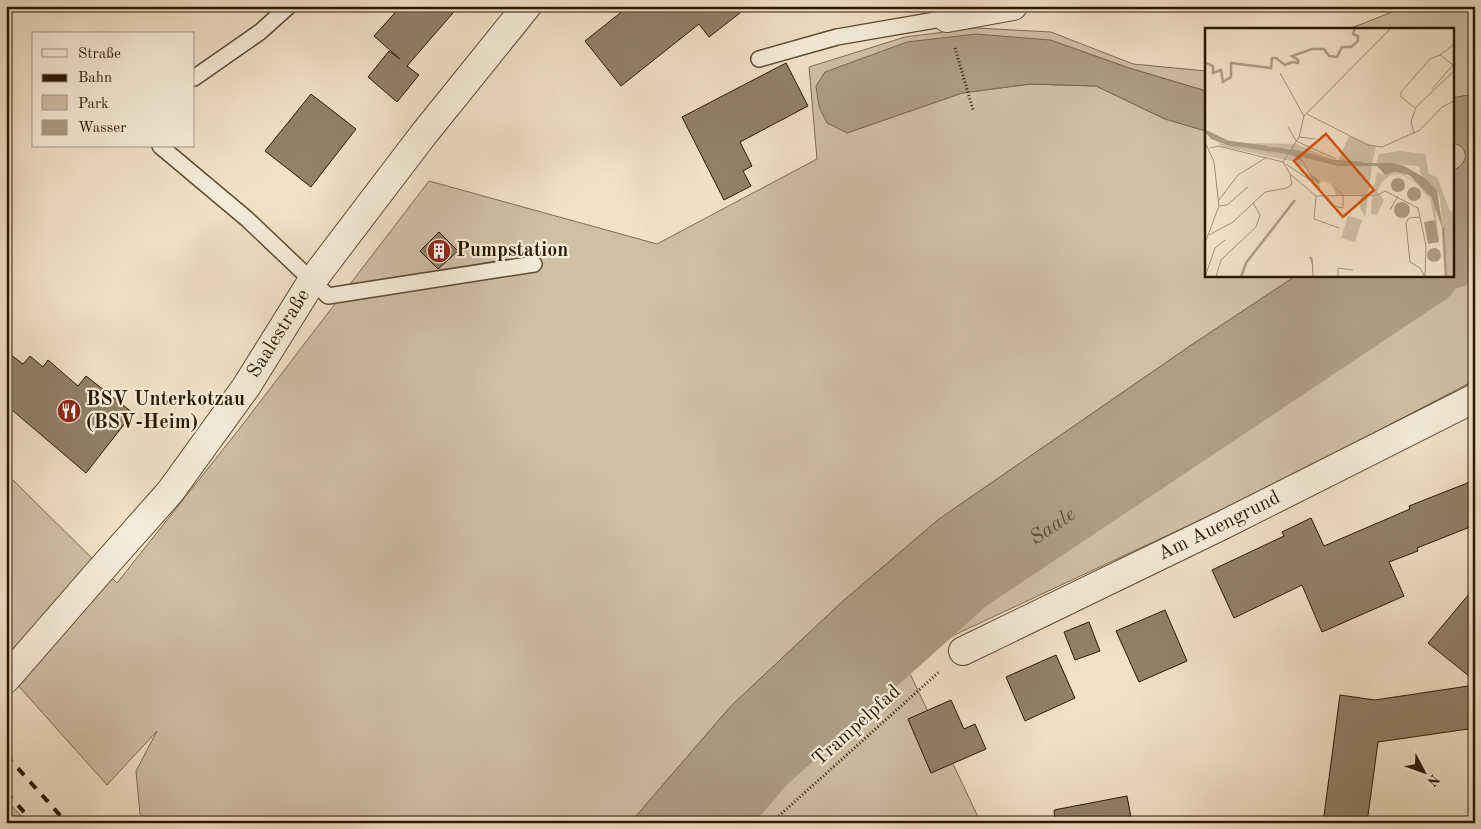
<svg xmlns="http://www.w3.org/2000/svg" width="1481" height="829" viewBox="0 0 1481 829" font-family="'Old Standard TT',serif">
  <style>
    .green { fill: #cfbfa5; stroke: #7c6c54 }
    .water { fill: #ad9d83; stroke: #79684f }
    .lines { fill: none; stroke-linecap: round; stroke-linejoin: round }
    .river { stroke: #ad9d83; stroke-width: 59 }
    .building { fill: #918168; stroke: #2a1802 }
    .service-casing { stroke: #5c4a33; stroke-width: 18 }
    .minor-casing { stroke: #5c4a33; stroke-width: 30 }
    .path { stroke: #2a1802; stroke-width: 3; stroke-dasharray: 1 2.5; stroke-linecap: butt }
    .service { stroke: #f6ecda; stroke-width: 15 }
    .minor { stroke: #f6ecda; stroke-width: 28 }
    .rail { stroke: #2a1802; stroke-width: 4; stroke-dasharray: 9 9; stroke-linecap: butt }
    .labels { text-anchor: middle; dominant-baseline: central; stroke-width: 4.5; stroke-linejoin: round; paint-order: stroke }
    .poi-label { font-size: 20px; font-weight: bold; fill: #2a1802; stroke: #f6ecda; text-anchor: start }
    .street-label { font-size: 20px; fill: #2a1802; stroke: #f6ecda }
    .water-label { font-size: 21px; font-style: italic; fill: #5e4d36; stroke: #f6ecda }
    .inset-river { fill: none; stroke: #ad9d83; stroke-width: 2.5 }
    .inset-road { fill: none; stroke: #a19178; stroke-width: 1 }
    .view { fill: #d5520b; fill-opacity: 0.15; stroke: #d5520b; stroke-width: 2.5 }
    .inset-edge { fill: none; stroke: #2a1802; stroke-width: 2.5 }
  </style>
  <rect width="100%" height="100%" fill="#f1e1c6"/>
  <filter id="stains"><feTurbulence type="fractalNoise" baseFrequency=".004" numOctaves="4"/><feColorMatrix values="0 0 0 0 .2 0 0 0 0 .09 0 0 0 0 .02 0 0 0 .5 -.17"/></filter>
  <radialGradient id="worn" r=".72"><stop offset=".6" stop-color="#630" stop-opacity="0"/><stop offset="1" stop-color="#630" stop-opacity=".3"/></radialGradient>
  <!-- green -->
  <g class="green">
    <path d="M1407 6H1475V94L1452 98V29H1349Z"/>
    <path d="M976 28 1051 32 1133 64 1206 71V91L1129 68 1050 40 847 133 962 93 1030 84 1096 86 1165 119 1206 131V275H1297L1190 346 939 519 843 601 731 706 630 823H148L140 814 136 771 157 731 107 785 6 672V473L117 583 240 428 429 181 657 244 817 159 809 67 905 37Z"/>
    <path d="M1452 143C1463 144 1470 155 1462 164 1460 167 1456 169 1452 172Z"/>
    <path d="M1475 240V380L1275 485 903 659 981 823H711L772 751 894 633 1001 551 1421 275H1452V255Z"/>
    <path d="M6 800 28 823H6Z"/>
  </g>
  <!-- water -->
  <g class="water">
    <path d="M976 34 1050 40 1129 68 1206 91V131L1165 119 1096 86 1030 84 962 93 847 133 827 123 819 107 816 86 825 72 907 42Z"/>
    <path d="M1475 94V240L1452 255V172C1456 169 1460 167 1462 164 1470 155 1463 144 1452 143V98Z"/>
    <path d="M1297 275H1421L1001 551 894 633 772 751 711 823H630L731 706 843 601 939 519 1190 346Z"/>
  </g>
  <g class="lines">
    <!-- river -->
    <g class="river">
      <path d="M1452 259 1475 244"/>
      <path id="s1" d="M715 823 767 763 969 582 1429 275"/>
    </g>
  </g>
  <!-- building -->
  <g class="building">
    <path d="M401 6H459L407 66 419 75 397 102 368 77 389 51 400 59 374 36Z"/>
    <path d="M629 6H749L709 37 699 24 621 86 585 41Z"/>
    <path d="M786 63 808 106 740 142 752 166 743 171 751 186 724 200 682 117Z"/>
    <path d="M311 94 356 129 311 187 265 151Z"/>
    <path d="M439 232 458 251 438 269 420 251Z"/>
    <path d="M6 351 23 364 30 356 43 367 48 360 78 386 86 376 133 413 86 473 6 405Z"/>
    <path d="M1475 480V525L1417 548 1418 551 1389 562 1404 596 1322 632 1302 585 1234 618 1212 570 1284 536 1282 532 1311 518 1324 546 1410 509 1409 506Z"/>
    <path d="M1475 587V681L1428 643Z"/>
    <path d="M1165 610 1187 661 1139 682 1116 631Z"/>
    <path d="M1089 622 1100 651 1075 660 1064 632Z"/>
    <path d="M1056 655 1075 698 1025 721 1006 677Z"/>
    <path d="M1475 685V728L1378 742 1367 823H1323L1340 695 1375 700Z"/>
    <path d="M951 700 964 729 975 724 986 749 931 773 908 719Z"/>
    <path d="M1127 796 1132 823H1055L1054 810Z"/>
  </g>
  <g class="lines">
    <!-- service casing -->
    <g class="service-casing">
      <g id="service">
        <path d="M759 59 837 37 947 18 946 13"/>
        <path d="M194 78 260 32 289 6"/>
        <path d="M160 146 247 219 328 296 534 264"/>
      </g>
    </g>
    <!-- minor casing -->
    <g class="minor-casing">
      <g id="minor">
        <path d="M947 18 1013 6"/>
        <path id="s2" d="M963 651 1223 525 1475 398"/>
        <path id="s3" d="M6 679 99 572 170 492 246 387 312 281 423 135 527 6"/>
      </g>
    </g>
    <!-- path -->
    <g class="path">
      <path d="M955 48 973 110"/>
      <path d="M771 823 940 671"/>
    </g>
    <!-- service -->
    <use href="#service" class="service"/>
    <!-- minor -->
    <use href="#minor" class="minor"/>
    <!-- rail -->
    <g class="rail">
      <path d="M6 755 67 823"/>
      <path d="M6 792 34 823"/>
    </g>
  </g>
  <!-- icons -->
  <defs>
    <g id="building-disc" transform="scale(1.25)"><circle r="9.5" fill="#8f2418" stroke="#f6ecda"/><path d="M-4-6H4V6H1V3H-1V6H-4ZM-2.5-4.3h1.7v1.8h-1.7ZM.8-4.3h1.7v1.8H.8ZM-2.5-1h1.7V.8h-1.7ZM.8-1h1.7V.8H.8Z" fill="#fff"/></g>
    <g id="restaurant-disc" transform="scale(1.25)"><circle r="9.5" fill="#8f2418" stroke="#f6ecda"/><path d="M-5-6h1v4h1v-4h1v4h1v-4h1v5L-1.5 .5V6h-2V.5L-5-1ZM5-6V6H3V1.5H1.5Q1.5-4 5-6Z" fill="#fff"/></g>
  </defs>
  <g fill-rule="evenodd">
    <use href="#building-disc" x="439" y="251"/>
    <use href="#restaurant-disc" x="69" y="411"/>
  </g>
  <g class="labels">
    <!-- poi labels -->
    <g class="poi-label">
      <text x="456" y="251">Pumpstation</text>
      <text x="86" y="400">BSV Unterkotzau<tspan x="86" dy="23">(BSV-Heim)</tspan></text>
    </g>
    <!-- street labels -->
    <g class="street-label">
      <text stroke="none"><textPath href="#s3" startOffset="441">Saalestraße</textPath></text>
      <text stroke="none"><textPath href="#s2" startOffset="285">Am Auengrund</textPath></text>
      <text transform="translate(857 726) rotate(-42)">Trampelpfad</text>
    </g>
    <!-- water labels -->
    <g class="water-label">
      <text stroke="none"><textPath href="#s1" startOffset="451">Saale</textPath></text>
    </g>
  </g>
  <!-- overview -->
  <g transform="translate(1205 28)">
    <rect width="249" height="249" fill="#f1e1c6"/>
    <path d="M144 108 171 119 167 135H132L78 120 31 117 6 109 37 115 91 116 133 133ZM13 115 87 127 98 135 110 154 115 153 105 145 96 129 133 138H167L160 189 155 180 156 166 131 167 126 156 117 153 114 157 109 154 107 152 100 140 86 133 16 118ZM194 123 220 126 224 146 232 149 245 183 249 184V249H242L235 171 232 163 216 147 214 138 172 135 174 126ZM172 144 180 147 195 144 220 160 230 179 234 214 225 171 211 155 195 146 186 147 177 154 172 163 179 172 172 187 166 186 167 168 171 167 168 164ZM143 188 157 192 150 214 136 210Z" fill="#cfbfa5"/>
    <path d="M0 104 22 115 78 120 132 135H187L199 138 220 150 232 163 238 202 226 169 204 147 191 144 180 147 172 138H133L96 129 105 145 115 153 113 156 107 151 98 135 87 127 22 117 6 111ZM186 157a7 7 0 1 1 14 0a7 7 0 1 1-14 0ZM202 166a7 7 0 1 1 14 0a7 7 0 1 1-14 0ZM189 182a8 8 0 1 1 16 0a8 8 0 1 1-16 0ZM230 192 234 214 223 216 219 194ZM222 227a7 7 0 1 1 14 0a7 7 0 1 1-14 0Z" fill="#ad9d83"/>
    <path class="inset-river" d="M1 35 8 38V45L16 42 18 54 26 49V35L66 40 67 30H71L80 37 87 34 93 35V32L87 28 107 21H119L124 28 132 29 137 19H146L153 13V8L148 6 150 0M0 103 23 114 62 119M86 122 128 133 158 135M238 199 241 249M36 249 41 235 90 172"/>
    <path class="inset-road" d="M248 37 235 27 249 16M75 45 99 88M227 61 248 37M210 80 196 69V64L225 31 235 27M102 86 163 117 177 119 215 102 237 79 249 73M83 99 91 113 131 131M209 105 206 94 211 79 249 43M94 109 110 111M0 114 9 134 14 178 0 215M5 120 13 118 78 134M78 134 85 146 111 168 173 167 180 163 213 180 221 218 220 248M78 134 94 109 99 88 186 0M81 136 115 159M111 168 109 191 134 200M14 172 33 147 62 129M14 178 22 177 43 159M129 178 138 180V167L130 160M185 182 193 168M215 189 204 190 201 195 205 234 215 240 220 249M4 207 28 194 60 164 82 160 87 156 85 147M108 238 105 229 107 230 108 249M0 249 10 220 20 212M11 249 16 232 51 199 55 187 48 175M133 249V240L148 242"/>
    <path class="view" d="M121 106 169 162 138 189 89 133Z"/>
    <rect width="249" height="249" class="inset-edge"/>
  </g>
  <!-- margin -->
  <rect width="1481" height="829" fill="none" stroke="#f1e1c6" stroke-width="25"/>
  <rect x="8" y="8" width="1466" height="814" fill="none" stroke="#2a1802" stroke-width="2.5"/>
  <rect x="12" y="12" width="1456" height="804" fill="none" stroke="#2a1802"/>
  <!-- legend -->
  <rect x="32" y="32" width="162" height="115" fill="#f6ecda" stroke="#a49784"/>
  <rect x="42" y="49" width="25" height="8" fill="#f6ecda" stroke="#a49784"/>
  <text x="78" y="58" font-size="15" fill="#2a1802">Straße</text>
  <rect x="42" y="74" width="25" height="8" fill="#2a1802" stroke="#a49784"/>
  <text x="78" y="82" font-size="15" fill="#2a1802">Bahn</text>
  <rect x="42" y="95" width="25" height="15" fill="#cfbfa5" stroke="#a49784"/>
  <text x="78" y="108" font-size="15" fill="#2a1802">Park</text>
  <rect x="42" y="120" width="25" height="15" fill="#ad9d83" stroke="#a49784"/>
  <text x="78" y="132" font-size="15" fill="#2a1802">Wasser</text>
  <!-- north arrow -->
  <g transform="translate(1424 772) rotate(131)" stroke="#f6ecda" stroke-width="4" paint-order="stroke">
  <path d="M0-4L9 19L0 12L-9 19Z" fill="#2a1802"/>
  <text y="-8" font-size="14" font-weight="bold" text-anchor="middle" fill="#2a1802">N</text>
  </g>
  <rect width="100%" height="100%" filter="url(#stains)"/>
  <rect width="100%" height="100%" fill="url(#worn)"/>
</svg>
